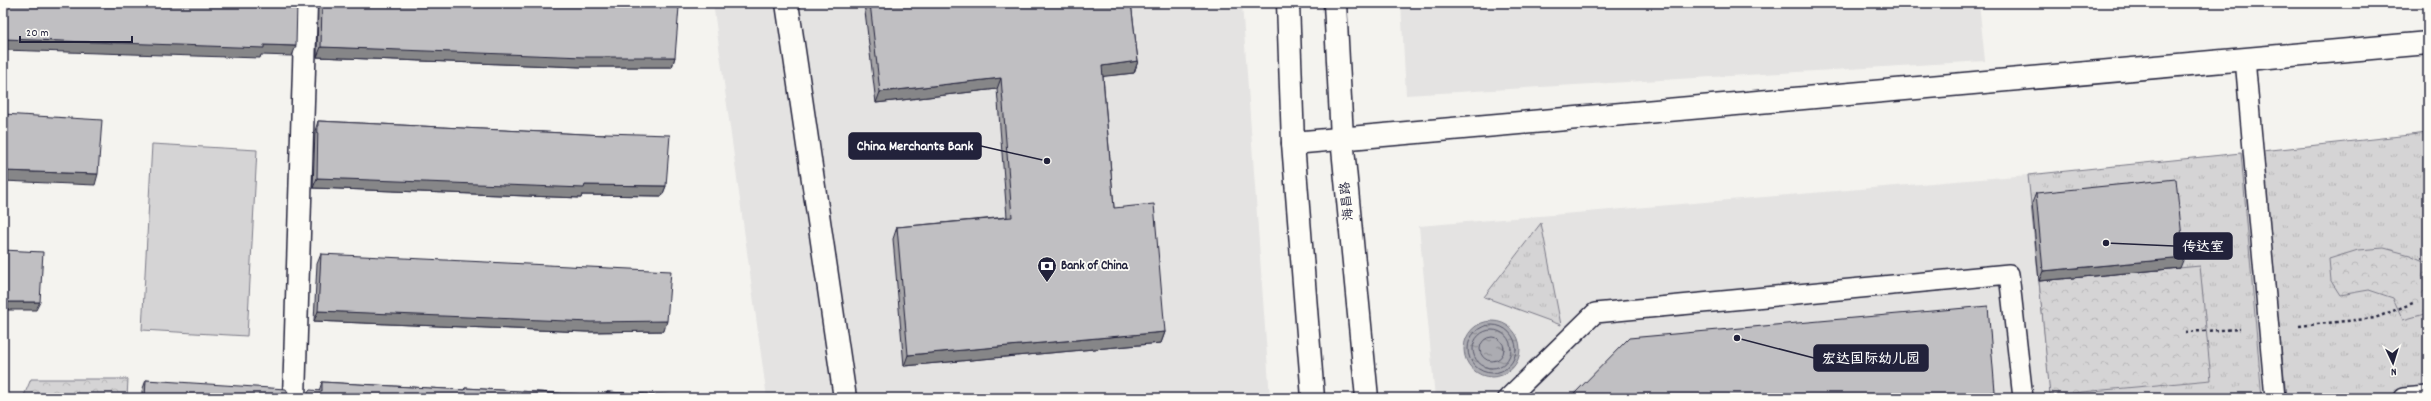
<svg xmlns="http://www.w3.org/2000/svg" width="2431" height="401" viewBox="0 0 2431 401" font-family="Dekko,'LXGW WenKai TC',sans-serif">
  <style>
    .built { fill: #e4e3e2 }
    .grass { fill: url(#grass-tufts); stroke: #7c7b88 }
    .park { fill: url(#park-crowns); stroke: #7c7b88 }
    .pitch { fill: #d5d4d5; stroke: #7c7b88 }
    .water { fill: url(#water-ripples); stroke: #757582 }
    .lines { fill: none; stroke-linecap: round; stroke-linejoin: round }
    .shore { stroke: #59596b; stroke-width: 1 }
    .lane-casing { stroke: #22223b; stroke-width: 22 }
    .street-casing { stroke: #22223b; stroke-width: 25 }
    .secondary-casing { stroke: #22223b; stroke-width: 25 }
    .primary-casing { stroke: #22223b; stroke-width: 25 }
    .path { stroke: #22223b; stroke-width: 2.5; stroke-dasharray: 3 3; stroke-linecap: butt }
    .lane { stroke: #fdfcf7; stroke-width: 19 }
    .street { stroke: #fdfcf7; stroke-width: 22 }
    .secondary { stroke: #fdfcf7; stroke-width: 22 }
    .primary { stroke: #fdfcf7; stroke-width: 22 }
    .wall { fill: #a5a4a7; stroke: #22223b }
    .shaded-wall { fill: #868688; stroke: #22223b }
    .building { fill: #c0bfc2; stroke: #22223b }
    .labels { text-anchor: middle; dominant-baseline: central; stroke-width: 3.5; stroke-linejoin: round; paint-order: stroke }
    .street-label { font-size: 13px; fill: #22223b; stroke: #fdfcf7 }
    .poi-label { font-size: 13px; font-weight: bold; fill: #22223b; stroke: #fdfcf7; text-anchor: start }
    .leader { fill: none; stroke: #22223b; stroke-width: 1.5 }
    .callout-dot { fill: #22223b; stroke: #fdfcf7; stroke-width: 1.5 }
    .callout { fill: #22223b; stroke: #22223b; stroke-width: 1.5 }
    .callout-label { font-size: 14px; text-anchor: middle; font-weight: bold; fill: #fff }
  </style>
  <defs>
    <pattern id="grass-tufts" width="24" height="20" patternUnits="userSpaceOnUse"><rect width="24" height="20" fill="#d5d4d5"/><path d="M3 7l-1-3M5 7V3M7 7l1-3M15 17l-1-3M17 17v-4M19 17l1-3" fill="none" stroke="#b7b6b8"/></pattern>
    <pattern id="park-crowns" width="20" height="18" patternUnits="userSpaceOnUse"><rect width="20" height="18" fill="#d5d4d5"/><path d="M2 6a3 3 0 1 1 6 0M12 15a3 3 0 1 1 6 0" fill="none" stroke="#b7b6b8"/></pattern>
    <pattern id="water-ripples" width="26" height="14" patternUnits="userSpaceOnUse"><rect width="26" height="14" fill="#acacb2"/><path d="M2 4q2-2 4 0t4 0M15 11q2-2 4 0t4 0" fill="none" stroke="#8c8c92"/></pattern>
  </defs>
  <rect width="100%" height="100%" fill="#f4f3ef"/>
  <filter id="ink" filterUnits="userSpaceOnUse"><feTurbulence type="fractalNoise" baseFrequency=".025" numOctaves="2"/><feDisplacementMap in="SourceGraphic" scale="8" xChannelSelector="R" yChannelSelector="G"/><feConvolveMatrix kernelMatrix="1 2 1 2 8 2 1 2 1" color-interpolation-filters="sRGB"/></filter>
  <g filter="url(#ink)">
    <!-- built -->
    <g class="built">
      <path d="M713 3H1242L1270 398H767Z"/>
      <path d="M1401 3H1979L1985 61 1406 95Z"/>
      <path d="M2428 133V398H1435L1419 226 2028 175Z"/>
    </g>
    <!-- grass -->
    <g class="grass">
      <path d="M2428 133V398H2286L2262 151Z"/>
      <path d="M2241 153 2262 398H2051L2028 175Z"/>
      <path d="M1541 223 1561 325 1484 297Z"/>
    </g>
    <!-- park -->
    <g class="park">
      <path d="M2384 248 2410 255 2428 263V313L2403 320 2393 298 2369 290 2340 295 2331 281 2329 259 2358 250Z"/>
      <path d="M2200 266 2211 380 2050 395 2039 281Z"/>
      <path d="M31 379H128L127 398H23Z"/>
    </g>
    <!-- pitch -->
    <path class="pitch" d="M152 144 257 150 247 336 142 330Z"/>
    <!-- water -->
    <circle class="water" cx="1492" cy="349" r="28"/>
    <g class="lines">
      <!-- shore -->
      <g class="shore">
        <circle cx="1492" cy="349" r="24"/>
        <circle cx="1492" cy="349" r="19"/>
        <circle cx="1492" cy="349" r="12"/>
      </g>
      <!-- lane casing -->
      <g class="lane-casing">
        <g id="lane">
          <path d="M2245 59 2275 398"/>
          <path d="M1508 398 1595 313 2009 274 2023 398"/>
          <path d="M2403 398 2428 396"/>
        </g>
      </g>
      <!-- street casing -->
      <g class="street-casing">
        <g id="street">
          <path d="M787 3 845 398"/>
          <path d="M294 398 306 3"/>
        </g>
      </g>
      <!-- secondary casing -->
      <g class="secondary-casing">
        <path id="secondary" d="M1293 143 2428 43"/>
      </g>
      <!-- primary casing -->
      <g class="primary-casing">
        <g id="primary">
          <path d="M1288 3 1293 143 1313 398"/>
          <path d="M1335 3 1342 138 1367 398"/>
        </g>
      </g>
      <!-- path -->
      <g class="path">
        <path d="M2299 326 2375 318 2413 303"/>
        <path d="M2185 332 2240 329"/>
      </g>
      <!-- lane -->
      <use href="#lane" class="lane"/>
      <!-- street -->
      <use href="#street" class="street"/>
      <!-- secondary -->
      <use href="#secondary" class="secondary"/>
      <!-- primary -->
      <use href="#primary" class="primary"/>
    </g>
    <!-- wall -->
    <g class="wall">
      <path d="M318 3H603L675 57 672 67H581L317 57Z"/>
      <path d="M864 3H1131L1138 61 1134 73 1103 76 1114 208 1165 332 1161 343 904 366 893 239 897 227 1007 217 997 89 876 103Z"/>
      <path d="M318 121 604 135 605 133 666 186 662 196 582 195 581 198 313 188 315 131Z"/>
      <path d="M2036 193 2180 268 2039 281 2032 203Z"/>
      <path d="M321 254 664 331 587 332 314 321 317 264Z"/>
      <path d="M146 380 291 398H142V391Z"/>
      <path d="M322 382 464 390 465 388 606 396 607 392 718 398 319 391Z"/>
    </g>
    <!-- shaded-wall -->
    <g class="shaded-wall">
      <path d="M3 39 264 45 296 46 292 56 261 55 260 58 3 50Z"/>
      <path d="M321 47 675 57 672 67H581L317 57Z"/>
      <path d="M1138 61 1134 73 1098 77 1102 66Z"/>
      <path d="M1001 78 997 89 876 103 880 92Z"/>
      <path d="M3 171 98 174 95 185 3 181Z"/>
      <path d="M317 178 585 185 666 186 662 196 582 195 581 198 313 188Z"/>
      <path d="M2184 258 2180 268 2039 281 2043 271Z"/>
      <path d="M3 302H40L36 310H3Z"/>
      <path d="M318 311 667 321 664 331 587 332 314 321Z"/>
      <path d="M1165 332 1161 343 904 366 908 355Z"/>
      <path d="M1995 392 1993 398H1923Z"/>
    </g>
    <!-- building -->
    <g class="building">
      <path d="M3 3H297L296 46 264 45V48L3 39Z"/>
      <path d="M322 3H603L679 7 675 57H584L321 47Z"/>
      <path d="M870 3H1131L1138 61 1102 66 1114 208 1154 204 1165 332 908 355 897 227 1012 217 1001 78 880 92Z"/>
      <path d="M3 114 102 120 98 174 3 171Z"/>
      <path d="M318 121 605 135V133L670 135 666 186 585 185 584 188 317 178Z"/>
      <path d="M2176 179 2184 258 2043 271 2036 193Z"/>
      <path d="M3 250 43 252 40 302H3Z"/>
      <path d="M321 254 671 271 667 321 591 322 318 311Z"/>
      <path d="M1988 306 1995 392 1923 398H1570L1629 338Z"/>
      <path d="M146 380 286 389 291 398H145Z"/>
      <path d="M322 382 465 390V388L607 396V392L718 398H304L310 390 322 391Z"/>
    </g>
  </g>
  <!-- icons -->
  <defs>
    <g id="bank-pin" transform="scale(1)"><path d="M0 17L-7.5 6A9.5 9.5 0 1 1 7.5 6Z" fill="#22223b" stroke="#fdfcf7"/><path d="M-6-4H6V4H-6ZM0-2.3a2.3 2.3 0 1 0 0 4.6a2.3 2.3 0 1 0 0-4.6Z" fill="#fff"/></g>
  </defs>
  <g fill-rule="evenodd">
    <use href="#bank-pin" x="1047" y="266"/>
  </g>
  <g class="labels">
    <!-- street labels -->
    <g class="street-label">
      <text transform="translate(1348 201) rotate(-96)">海昌路</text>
    </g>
    <!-- poi labels -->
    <g class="poi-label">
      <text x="1061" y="266">Bank of China</text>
    </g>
  </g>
  <!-- callouts -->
  <path class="leader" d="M1047 161L981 146M2106 243L2174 246M1737 338L1814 358"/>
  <g class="callout-dot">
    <circle cx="1047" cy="161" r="4"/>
    <circle cx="2106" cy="243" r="4"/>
    <circle cx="1737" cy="338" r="4"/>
  </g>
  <g class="callout">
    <rect x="849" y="133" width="132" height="26" rx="4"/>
    <rect x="2174" y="233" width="58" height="26" rx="4"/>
    <rect x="1814" y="345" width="114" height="26" rx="4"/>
  </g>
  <g class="callout-label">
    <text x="915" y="150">China Merchants Bank</text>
    <text x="2203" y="251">传达室</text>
    <text x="1871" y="363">宏达国际幼儿园</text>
  </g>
  <!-- margin -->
  <rect width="2431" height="401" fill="none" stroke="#fdfcf7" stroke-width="16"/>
  <rect x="8" y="8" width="2415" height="385" fill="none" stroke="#22223b" stroke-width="1.5" filter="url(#ink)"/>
  <!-- north arrow -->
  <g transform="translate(2393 363) rotate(176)" stroke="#fdfcf7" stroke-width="3" paint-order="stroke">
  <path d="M0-3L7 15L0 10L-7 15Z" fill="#22223b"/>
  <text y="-6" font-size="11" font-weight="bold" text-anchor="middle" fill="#22223b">N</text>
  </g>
  <!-- scale -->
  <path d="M20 36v6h112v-6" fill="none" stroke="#22223b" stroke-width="2"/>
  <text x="26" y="36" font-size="12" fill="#22223b" stroke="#fdfcf7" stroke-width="3" paint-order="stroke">20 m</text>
</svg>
